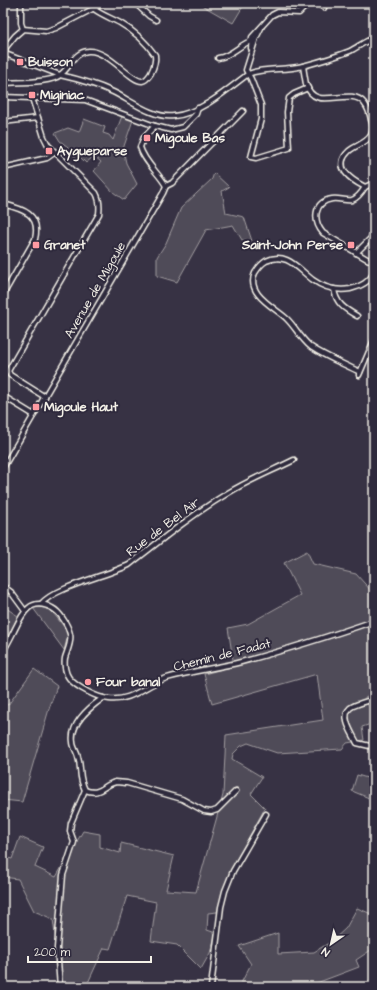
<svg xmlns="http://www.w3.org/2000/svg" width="377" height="990" viewBox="0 0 377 990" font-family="'Architects Daughter',sans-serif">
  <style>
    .green { fill: #504b59; stroke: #a29ea0 }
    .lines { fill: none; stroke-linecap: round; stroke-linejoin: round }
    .minor-casing { stroke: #f4f1e8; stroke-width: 7 }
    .minor { stroke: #2f2a3d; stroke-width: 4 }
    .poi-dot { fill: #ff9aa2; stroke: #2f2a3d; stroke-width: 1.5 }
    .labels { text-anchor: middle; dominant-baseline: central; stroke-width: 4; stroke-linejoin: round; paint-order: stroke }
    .poi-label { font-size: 13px; font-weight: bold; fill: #f4f1e8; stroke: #2f2a3d; text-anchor: start }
    .street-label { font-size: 13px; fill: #f4f1e8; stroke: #2f2a3d }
  </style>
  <rect width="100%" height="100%" fill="#373244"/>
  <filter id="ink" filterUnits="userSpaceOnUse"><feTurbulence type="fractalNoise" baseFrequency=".025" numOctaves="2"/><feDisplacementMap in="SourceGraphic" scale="8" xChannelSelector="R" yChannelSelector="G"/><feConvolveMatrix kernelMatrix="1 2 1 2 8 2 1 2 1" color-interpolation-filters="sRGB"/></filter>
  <g filter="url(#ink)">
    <!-- green -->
    <g class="green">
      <path d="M198 3H245L233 23Z"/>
      <path d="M122 116 133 120 123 149 126 163 137 184 124 200 113 192 94 171 101 162 94 156 86 163 78 155 75 157 66 149 68 147 60 141 55 133 68 128 79 132 84 119 105 127 103 133 109 135 113 140Z"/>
      <path d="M214 173 229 187 222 191 226 213 244 217 252 241 242 240 233 225 206 230 177 282 157 276V257L166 243 181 208 212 179Z"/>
      <path d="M307 551 313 564 356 574 374 594V619L367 622 374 646V693L365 697 374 718V723L362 727 364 740 347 743 342 749 277 753 248 743 241 746 233 754 232 759 262 777 251 794 265 808 229 873 217 912 208 913 207 930 216 933 210 953 201 969 177 945 151 941 156 902 127 896 110 949 104 948 86 987H63L59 968 53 919 34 911 18 879 3 877V856L12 859 20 837 43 847 35 867 56 877 83 831 100 834V847L120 853 121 843 174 856 166 890 196 892 223 795 226 735 323 720 317 674 212 704 204 674 234 666 228 628 248 624 300 595 284 563Z"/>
      <path d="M3 606 18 616 4 646H3Z"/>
      <path d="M40 607 50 610 54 614 65 628 68 635 64 650 33 608Z"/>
      <path d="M34 669 57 686 49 709 22 802 3 800V703L8 705Z"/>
      <path d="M357 775 374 780V809L369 798 352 791Z"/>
      <path d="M357 908 374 915V948L356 960 359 967 306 987H239L251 964 239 946 278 933V954L314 952 332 941 346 928Z"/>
    </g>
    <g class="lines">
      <!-- minor casing -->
      <g class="minor-casing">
        <g id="minor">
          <path d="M21 3V23L23 29"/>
          <path d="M135 3 149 16 156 20"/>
          <path d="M318 3 324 8"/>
          <path d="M261 28 256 38 246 70 251 79 261 105V119L251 157 256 158 289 148 287 112 289 98 294 94 308 88"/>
          <path d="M251 48 252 37 272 15 278 12 299 13 309 3"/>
          <path d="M3 51 15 36 23 29 46 31 56 28 104 3"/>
          <path d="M3 53 60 75C70 68 74 52 88 51 107 49 130 81 142 81 147 80 149 76 151 73 154 67 156 61 155 55 146 42 134 31 120 23 111 18 102 15 94 9"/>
          <path d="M218 58C232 56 240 44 253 40"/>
          <path d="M303 66C304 72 305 79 306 84 315 114 349 85 364 103 368 108 370 114 371 120 373 124 373 131 371 135 367 143 356 145 349 151 332 167 351 180 365 187L374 183"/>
          <path d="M3 83C15 82 53 83 60 75 78 79 96 84 113 92 130 100 154 119 174 116 201 113 227 90 248 74 266 67 284 71 303 66 318 62 335 57 350 51 358 47 365 41 374 38"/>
          <path d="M3 97 85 100 155 126 171 130 183 127 196 114 198 108"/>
          <path d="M32 98 44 137 48 145 96 193C100 200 100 206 99 214L8 371 10 375 45 397"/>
          <path d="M3 122 38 118"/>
          <path d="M3 168 47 158 54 153"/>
          <path d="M166 186 172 183 243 111"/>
          <path d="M365 187C362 192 358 198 352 200 345 201 339 198 332 199 313 202 313 221 323 233L367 259 374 262"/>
          <path d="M3 204C23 209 41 214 35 239L3 295"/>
          <path d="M356 253 374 235"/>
          <path d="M334 289C336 304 345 309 357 316"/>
          <path d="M360 372C344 364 326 357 311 347 301 339 296 328 287 319 276 308 245 294 255 273 258 268 261 264 266 261 287 251 298 269 313 280 324 288 337 291 350 289 362 286 369 282 374 272"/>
          <path d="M359 375 374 340"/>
          <path d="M3 396 34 415"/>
          <path d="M3 468 163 193 166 186C159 173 144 162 140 147L144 137 155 126"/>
          <path d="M3 586 11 592 25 611"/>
          <path d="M41 604C55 587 106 576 129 565 161 540 193 514 228 493 249 480 272 471 294 460"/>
          <path d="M3 651C7 645 10 639 13 633 21 617 29 595 52 608 60 612 68 625 70 634 72 642 67 651 65 658 64 664 65 673 69 678 76 687 97 698 109 699 132 702 146 684 167 678 191 671 217 668 241 662 286 650 330 636 374 621"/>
          <path d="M103 698C90 707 70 724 73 742 73 747 77 752 78 757 82 770 78 776 85 790 101 796 102 785 116 782 120 782 123 783 127 783L182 799 204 811 211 812 217 810 236 791"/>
          <path d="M374 699C368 701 355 704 350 708 340 717 353 734 357 743L374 747"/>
          <path d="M60 987 57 948 63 875 74 842 70 831 71 823 85 790"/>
          <path d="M211 987 221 907 225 891 233 871 266 814"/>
        </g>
      </g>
      <!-- minor -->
      <use href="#minor" class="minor"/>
    </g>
  </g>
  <!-- markers -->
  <g class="poi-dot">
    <rect x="16" y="58" width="8" height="8" rx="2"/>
    <rect x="28" y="91" width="8" height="8" rx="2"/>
    <rect x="143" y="134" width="8" height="8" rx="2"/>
    <rect x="45" y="147" width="8" height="8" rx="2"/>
    <rect x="32" y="241" width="8" height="8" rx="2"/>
    <rect x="347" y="241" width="8" height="8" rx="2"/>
    <rect x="32" y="403" width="8" height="8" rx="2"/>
    <circle cx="88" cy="682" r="4"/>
  </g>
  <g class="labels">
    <!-- poi labels -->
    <g class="poi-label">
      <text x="28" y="62">Buisson</text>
      <text x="40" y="95">Miginiac</text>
      <text x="155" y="138">Migoule Bas</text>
      <text x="57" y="151">Aygueparse</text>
      <text x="44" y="245">Granet</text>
      <text x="343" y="245" text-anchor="end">Saint-John Perse</text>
      <text x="44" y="407">Migoule Haut</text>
      <text x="96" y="682">Four banal</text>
    </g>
    <!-- street labels -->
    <g class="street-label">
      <text transform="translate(95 290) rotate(-60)">Avenue de Migoule</text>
      <text transform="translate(163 527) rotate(-37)">Rue de Bel Air</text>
      <text transform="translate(222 655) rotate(-14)">Chemin de Fadat</text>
    </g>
  </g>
  <!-- margin -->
  <rect width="377" height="990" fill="none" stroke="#2f2a3d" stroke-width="16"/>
  <rect x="8" y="8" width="361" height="974" fill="none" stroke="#f4f1e8" stroke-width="1.5" filter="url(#ink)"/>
  <!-- north arrow -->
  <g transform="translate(331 944) rotate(214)" stroke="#2f2a3d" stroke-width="3" paint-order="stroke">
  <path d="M0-3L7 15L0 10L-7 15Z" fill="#f4f1e8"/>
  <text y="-6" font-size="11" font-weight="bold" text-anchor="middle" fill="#f4f1e8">N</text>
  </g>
  <!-- scale -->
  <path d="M28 956v6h123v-6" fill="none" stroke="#f4f1e8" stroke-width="2"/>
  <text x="34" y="956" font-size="12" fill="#f4f1e8" stroke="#2f2a3d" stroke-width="3" paint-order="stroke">200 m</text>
</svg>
